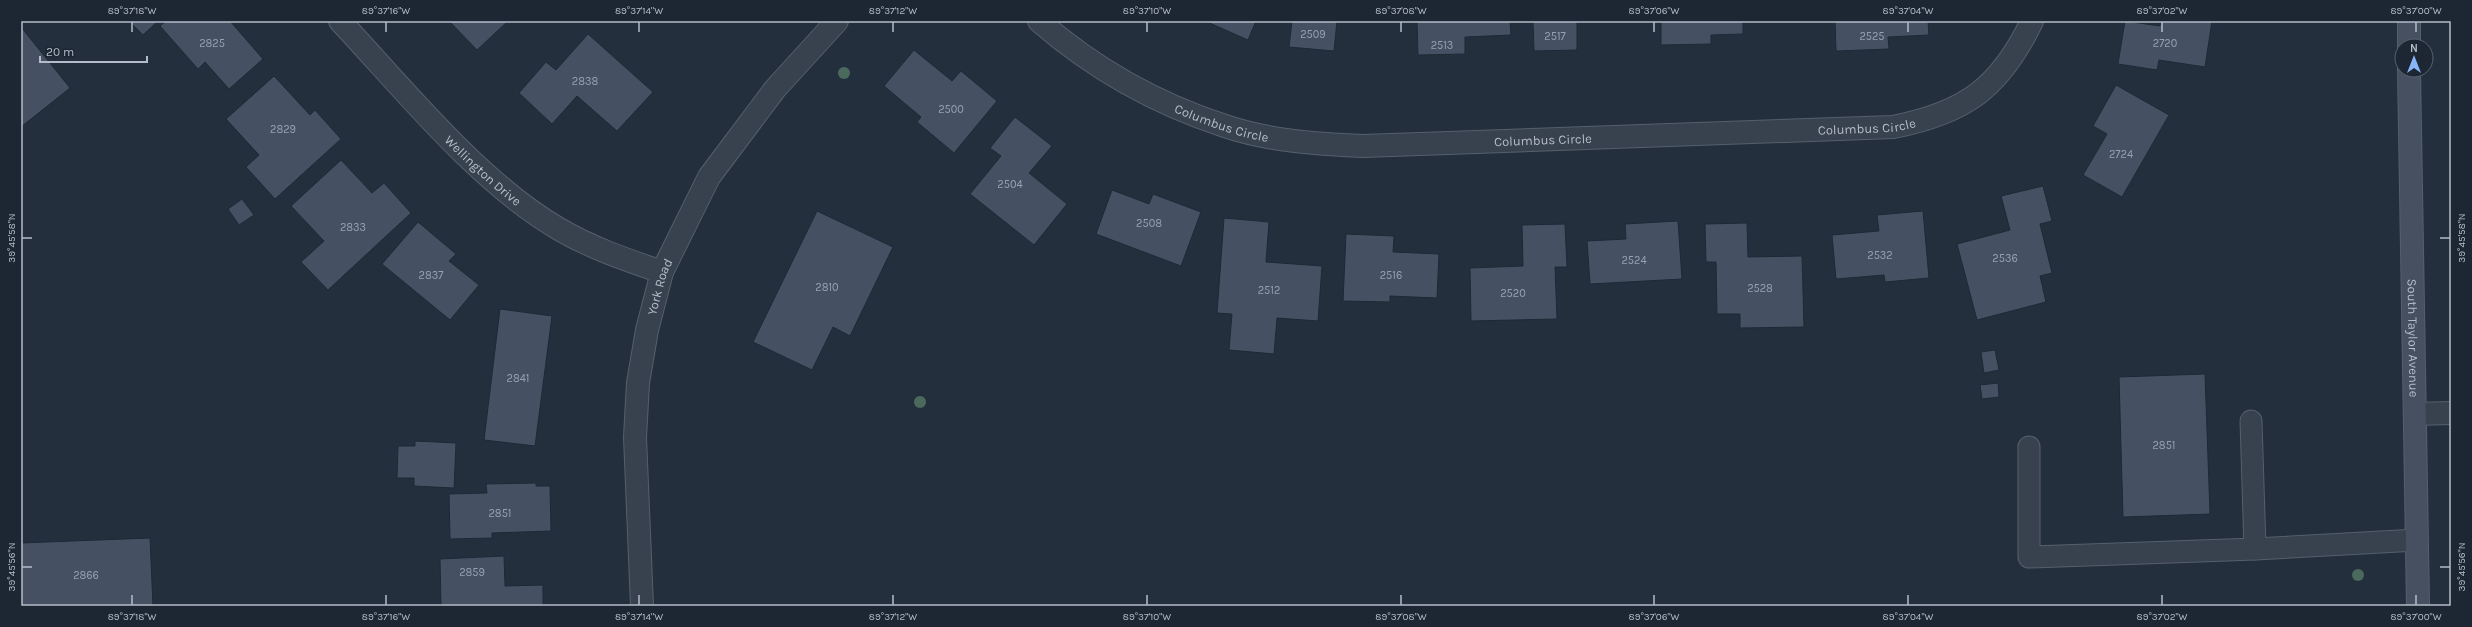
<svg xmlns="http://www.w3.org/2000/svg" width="2472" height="627" viewBox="0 0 2472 627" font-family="Karla,sans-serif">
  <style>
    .building { fill: #455162; stroke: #1f2835 }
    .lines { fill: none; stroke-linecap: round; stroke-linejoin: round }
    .lane-casing { stroke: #565f6c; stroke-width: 23 }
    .street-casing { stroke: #565f6c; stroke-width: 24 }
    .secondary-casing { stroke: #565f6c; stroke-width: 24 }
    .lane { stroke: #38414e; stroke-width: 21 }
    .street { stroke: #38414e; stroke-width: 22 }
    .secondary { stroke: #465061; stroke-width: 22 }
    .tree { fill: #4b6a5d }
    .ticks { fill: none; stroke: #b4bcc9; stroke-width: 1.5 }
    .labels { text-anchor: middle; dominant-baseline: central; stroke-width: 3; stroke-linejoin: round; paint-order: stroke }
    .number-label { font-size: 11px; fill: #98a1af }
    .street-label { font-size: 13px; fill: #b4bcc9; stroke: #1d2633 }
    .neatline { fill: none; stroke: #b4bcc9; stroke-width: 1.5 }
    .ticks-label { font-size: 10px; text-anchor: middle; fill: #b4bcc9 }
  </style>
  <rect width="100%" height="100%" fill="#242f3e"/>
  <!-- building -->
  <g class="building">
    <path d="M129 21H158L143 35Z"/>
    <path d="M166 21H230L263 59 229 89 205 62 198 69 160 26Z"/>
    <path d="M449 21H508L477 50Z"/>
    <path d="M1205 21H1256L1248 40Z"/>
    <path d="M1292 21H1337L1334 51 1289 47Z"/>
    <path d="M1417 21H1510L1511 35 1465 37V54L1418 55Z"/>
    <path d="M1533 21H1577V50L1534 51Z"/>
    <path d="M1661 21H1743V34L1711 35V44L1661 45Z"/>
    <path d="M1835 21H1928L1929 35 1888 37 1889 49 1836 51Z"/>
    <path d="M2125 21 2160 26 2161 21H2212L2205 67 2159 60 2157 70 2118 64Z"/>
    <path d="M21 27 70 88 21 127Z"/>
    <path d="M588 34 653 92 617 131 577 96 552 124 519 93 546 62 556 70Z"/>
    <path d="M914 50 952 81 961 71 997 101 954 153 917 122 921 117 884 86Z"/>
    <path d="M274 76 310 115 315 110 341 139 275 199 246 167 259 155 226 119Z"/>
    <path d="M2116 85 2169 115 2122 197 2083 175 2107 134 2093 126Z"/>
    <path d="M1015 117 1052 146 1029 173 1067 204 1034 245 970 194 1001 156 990 148Z"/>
    <path d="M341 160 372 193 384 183 411 213 328 290 301 262 324 241 291 206Z"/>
    <path d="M2043 186 2052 221 2040 224 2052 273 2040 276 2046 302 1977 320 1957 244 2010 230 2001 196Z"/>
    <path d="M1112 190 1149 204 1153 194 1201 212 1181 266 1096 234Z"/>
    <path d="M242 199 254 215 239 225 228 209Z"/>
    <path d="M817 211 893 247 850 336 833 327 812 370 753 342Z"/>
    <path d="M1923 211 1929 278 1885 282 1884 275 1836 279 1832 235 1879 231 1877 215Z"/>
    <path d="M1224 218 1269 222 1266 262 1322 266 1318 321 1277 318 1274 354 1229 350 1232 314 1217 313Z"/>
    <path d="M1678 221 1682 279 1590 284 1587 241 1626 239 1625 224Z"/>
    <path d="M418 222 456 254 449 261 479 285 450 320 382 264Z"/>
    <path d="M1747 223 1748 257 1802 256 1804 327 1740 328V314H1717L1716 262H1706L1705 224Z"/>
    <path d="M1565 224 1567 267H1555L1557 319 1471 321 1470 268 1523 266 1522 225Z"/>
    <path d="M1346 234 1394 236 1393 252 1439 254 1437 298 1390 296V302L1343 301Z"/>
    <path d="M500 309 552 316 535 446 484 440Z"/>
    <path d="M1995 350 1999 370 1984 373 1981 352Z"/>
    <path d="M2205 374 2210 514 2123 517 2119 377Z"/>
    <path d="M1998 383 1999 397 1982 399 1980 385Z"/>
    <path d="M415 441 456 443 454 488 414 486V478H397L398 446H415Z"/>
    <path d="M536 483V486H550L551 531 492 533V538L450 539 449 494 487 493 486 484Z"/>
    <path d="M150 538 153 606H21V543Z"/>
    <path d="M504 556 505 586 543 585V606H441L440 559Z"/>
  </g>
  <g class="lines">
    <!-- lane casing -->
    <g class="lane-casing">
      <g id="lane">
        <path d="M2029 447V557L2255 549 2251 421"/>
        <path d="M2255 549 2417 540"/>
      </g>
    </g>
    <!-- street casing -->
    <g class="street-casing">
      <g id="street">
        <path id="s1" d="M340 21C404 89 478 182 559 229 591 248 627 260 662 272"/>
        <path id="s2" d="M1039 21C1093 68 1157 104 1225 126 1269 141 1317 144 1363 146L1893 127C1965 113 2000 88 2032 21"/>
        <path d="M2415 414 2451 413"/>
        <path id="s3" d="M642 606 635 437 638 383 647 330 662 272 709 177 775 89 837 21"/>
      </g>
    </g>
    <!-- secondary casing -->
    <g class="secondary-casing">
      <g id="secondary">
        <path d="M2409 21V46"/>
        <path id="s4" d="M2409 70 2418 606"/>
      </g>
    </g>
    <!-- lane -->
    <use href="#lane" class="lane"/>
    <!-- street -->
    <use href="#street" class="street"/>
    <!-- secondary -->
    <use href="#secondary" class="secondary"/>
  </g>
  <!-- trees -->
  <g class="tree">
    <circle cx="844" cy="73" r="6"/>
    <circle cx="920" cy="402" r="6"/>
    <circle cx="2358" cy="575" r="6"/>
  </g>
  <!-- ticks -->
  <path class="ticks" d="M132 22V32M386 22V32M639 22V32M893 22V32M1147 22V32M1401 22V32M1654 22V32M1908 22V32M2162 22V32M2416 22V32M22 238H32M2440 238H2450M22 567H32M2440 567H2450M132 595V605M386 595V605M639 595V605M893 595V605M1147 595V605M1401 595V605M1654 595V605M1908 595V605M2162 595V605M2416 595V605"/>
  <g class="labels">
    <!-- number labels -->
    <g class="number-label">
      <text x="1313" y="34">2509</text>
      <text x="1555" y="36">2517</text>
      <text x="1872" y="36">2525</text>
      <text x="212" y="43">2825</text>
      <text x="2165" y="43">2720</text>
      <text x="1442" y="45">2513</text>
      <text x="585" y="81">2838</text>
      <text x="951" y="109">2500</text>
      <text x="283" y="129">2829</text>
      <text x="2121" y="154">2724</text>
      <text x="1010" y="184">2504</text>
      <text x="1149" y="223">2508</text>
      <text x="353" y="227">2833</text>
      <text x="1880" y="255">2532</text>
      <text x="2005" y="258">2536</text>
      <text x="1634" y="260">2524</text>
      <text x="431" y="275">2837</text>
      <text x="1391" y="275">2516</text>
      <text x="827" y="287">2810</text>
      <text x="1760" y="288">2528</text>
      <text x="1269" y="290">2512</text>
      <text x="1513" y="293">2520</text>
      <text x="518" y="378">2841</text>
      <text x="2164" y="445">2851</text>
      <text x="500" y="513">2851</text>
      <text x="472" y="572">2859</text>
      <text x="86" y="575">2866</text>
    </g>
    <!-- street labels -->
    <g class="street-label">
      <text stroke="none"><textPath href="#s2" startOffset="211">Columbus Circle</textPath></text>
      <text stroke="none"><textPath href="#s2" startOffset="859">Columbus Circle</textPath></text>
      <text stroke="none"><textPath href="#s2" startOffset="535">Columbus Circle</textPath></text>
      <text stroke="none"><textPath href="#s1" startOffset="207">Wellington Drive</textPath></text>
      <text stroke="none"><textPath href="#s3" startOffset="322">York Road</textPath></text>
      <text stroke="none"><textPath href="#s4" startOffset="268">South Taylor Avenue</textPath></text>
    </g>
  </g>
  <!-- border -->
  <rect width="2472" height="627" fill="none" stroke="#1d2633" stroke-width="44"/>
  <!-- north arrow -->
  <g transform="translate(2414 58)"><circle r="19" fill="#1d2633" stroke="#59626f"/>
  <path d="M0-3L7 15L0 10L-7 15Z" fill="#8ab4f8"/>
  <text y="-6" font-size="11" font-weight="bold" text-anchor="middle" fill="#b4bcc9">N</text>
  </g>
  <!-- scale -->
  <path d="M40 56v6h107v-6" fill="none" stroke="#b4bcc9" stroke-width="2"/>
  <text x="46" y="56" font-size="12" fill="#b4bcc9" stroke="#1d2633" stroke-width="3" paint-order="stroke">20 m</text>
  <rect x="22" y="22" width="2428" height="583" class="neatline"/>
  <g class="ticks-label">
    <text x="132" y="14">89°37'18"W</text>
    <text x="386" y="14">89°37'16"W</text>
    <text x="639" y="14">89°37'14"W</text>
    <text x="893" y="14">89°37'12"W</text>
    <text x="1147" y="14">89°37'10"W</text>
    <text x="1401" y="14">89°37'08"W</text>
    <text x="1654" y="14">89°37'06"W</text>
    <text x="1908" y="14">89°37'04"W</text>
    <text x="2162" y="14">89°37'02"W</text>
    <text x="2416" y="14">89°37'00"W</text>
    <text transform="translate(11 238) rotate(-90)" y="4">39°45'58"N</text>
    <text transform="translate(2461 238) rotate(-90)" y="4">39°45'58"N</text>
    <text transform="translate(11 567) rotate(-90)" y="4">39°45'56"N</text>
    <text transform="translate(2461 567) rotate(-90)" y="4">39°45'56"N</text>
    <text x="132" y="620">89°37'18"W</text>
    <text x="386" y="620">89°37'16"W</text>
    <text x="639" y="620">89°37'14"W</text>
    <text x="893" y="620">89°37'12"W</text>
    <text x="1147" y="620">89°37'10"W</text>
    <text x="1401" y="620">89°37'08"W</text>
    <text x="1654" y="620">89°37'06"W</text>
    <text x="1908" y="620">89°37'04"W</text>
    <text x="2162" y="620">89°37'02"W</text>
    <text x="2416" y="620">89°37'00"W</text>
  </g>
</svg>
